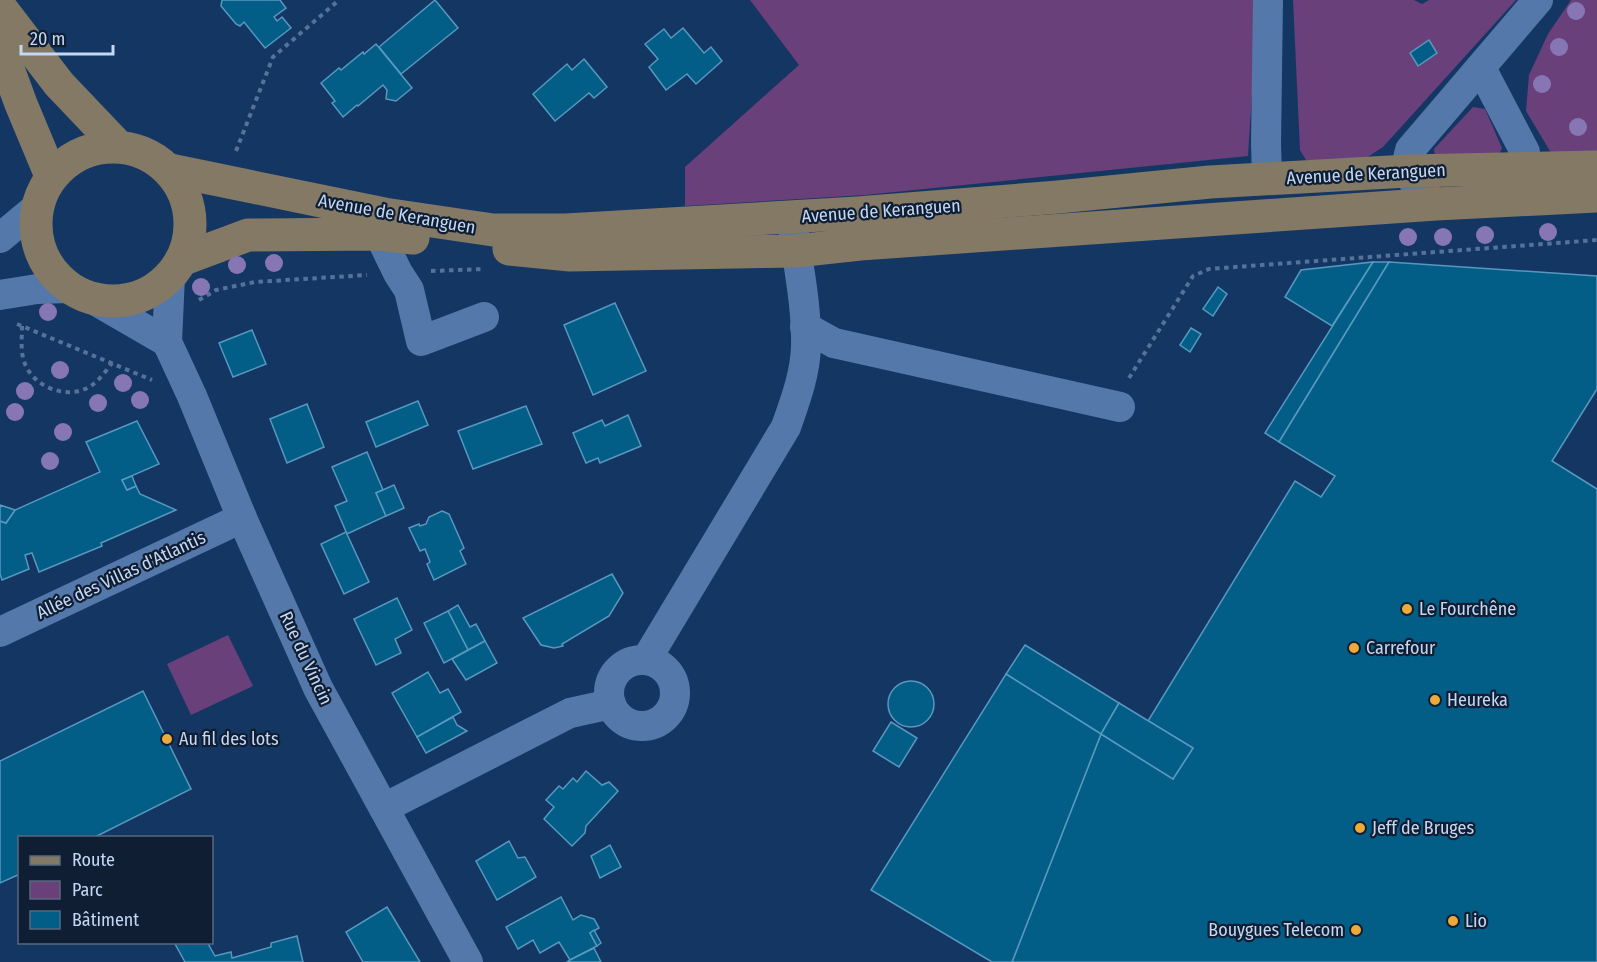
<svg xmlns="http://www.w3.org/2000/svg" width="1597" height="962" viewBox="0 0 1597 962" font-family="'Fira Sans Condensed',sans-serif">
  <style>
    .green { fill: #6a407a }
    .building { fill: #035e87; stroke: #5798bf; stroke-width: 1.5 }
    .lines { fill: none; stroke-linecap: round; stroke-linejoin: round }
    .path { stroke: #557299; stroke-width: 4; stroke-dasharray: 4.5 4.5; stroke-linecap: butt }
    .minor { stroke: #5478aa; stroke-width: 30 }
    .major { stroke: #837964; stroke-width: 33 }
    .tree { fill: #8677b4 }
    .poi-dot { fill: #ebaa39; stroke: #0f1e32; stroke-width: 2 }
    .labels { text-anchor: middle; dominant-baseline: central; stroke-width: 4.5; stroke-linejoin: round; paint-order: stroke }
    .street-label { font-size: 18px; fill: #c4d8f4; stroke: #0f1e32 }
    .poi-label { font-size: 18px; fill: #c4d8f4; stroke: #0f1e32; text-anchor: start }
  </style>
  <rect width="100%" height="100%" fill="#143663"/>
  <!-- green -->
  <g class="green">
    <path d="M750 0H1258L1248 156 865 195 685 206V167L799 65Z"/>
    <path d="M1293 0H1414L1422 4 1429 0H1516L1383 147 1363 160 1338 161 1306 160 1300 150Z"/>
    <path d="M1571 0H1597V154L1553 156 1526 111 1529 75 1548 34Z"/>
    <path d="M1473 107 1485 109 1502 148 1499 154 1435 157 1434 149Z"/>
    <path d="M228 635 253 686 191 715 167 664Z"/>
  </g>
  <!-- building -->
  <g class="building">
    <path d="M222 0H280L286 8 274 17 277 21 282 17 291 28 265 48 244 22 240 26 236 24 221 6Z"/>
    <path d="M435 0 458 28 401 74 379 47Z"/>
    <path d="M683 28 704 53 711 47 722 61 696 84 687 74 666 90 649 67 658 59 645 44 664 29 671 38Z"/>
    <path d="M1429 40 1437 53 1418 66 1410 53Z"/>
    <path d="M376 44 412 88 396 101 386 99 387 90 383 85 358 106 357 105 343 117 332 103 335 101 321 83 339 68 341 70 363 52 364 54Z"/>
    <path d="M584 59 607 87 594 98 589 93 555 121 533 94 567 64 572 70Z"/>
    <path d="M1373 262 1332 326 1285 297 1301 270Z"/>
    <path d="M1373 262H1389L1279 442 1265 433Z"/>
    <path d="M1389 262 1597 276V389L1552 461 1597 489V962H1012L1101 734 1173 779 1193 748 1148 721 1295 481 1321 497 1335 476 1279 442Z"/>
    <path d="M1218 287 1227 294 1213 316 1203 309Z"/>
    <path d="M615 303 646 371 593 395 564 325Z"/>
    <path d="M1191 328 1201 334 1190 352 1180 345Z"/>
    <path d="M252 330 266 364 233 377 219 343Z"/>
    <path d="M418 401 428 425 376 447 366 422Z"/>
    <path d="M307 404 324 447 287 463 270 419Z"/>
    <path d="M526 406 542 444 473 469 458 431Z"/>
    <path d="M628 415 641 446 600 463 598 458 586 463 573 433 602 420 605 426Z"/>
    <path d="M137 421 159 464 122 480 127 490 136 486 140 494 176 510 101 543 102 546 39 572 32 553 25 555 29 569 2 580 0 574V521L6 523 15 510 100 472 86 442Z"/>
    <path d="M367 452 383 490 376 493 386 516 347 534 335 506 347 501 332 467Z"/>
    <path d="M132 476 136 486 127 490 122 480Z"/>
    <path d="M394 485 404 508 386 516 376 493Z"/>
    <path d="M0 505 15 510 6 523 0 521Z"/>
    <path d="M442 511 449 514 464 548 460 551 466 564 434 580 427 564 430 562 425 549 420 551 409 528 419 524 420 526 426 524 429 517Z"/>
    <path d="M346 532 369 582 344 594 321 544Z"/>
    <path d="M612 574 623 593 609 616 562 644 563 646 554 648 541 645 523 618Z"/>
    <path d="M397 598 412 630 395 639 401 653 376 665 354 619Z"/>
    <path d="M458 605 470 627 476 624 485 641 468 650 448 611Z"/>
    <path d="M448 611 468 650 444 663 424 623Z"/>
    <path d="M485 641 497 663 466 680 452 659Z"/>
    <path d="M1025 645 1119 703 1101 734 1006 674Z"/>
    <path d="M428 672 440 693 448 689 461 712 417 737 392 693Z"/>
    <path d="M1006 674 1101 734 1012 962H992L871 890Z"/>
    <circle cx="911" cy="704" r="23"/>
    <path d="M143 691 191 789 93 838H20V874L0 883V761Z"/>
    <path d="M1119 703 1193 748 1173 779 1101 734Z"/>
    <path d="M453 717 457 725 467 731 426 753 417 737Z"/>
    <path d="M891 722 917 738 899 767 873 751Z"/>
    <path d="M586 771 602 785 609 782 618 791 586 826 585 833 572 846 544 819 554 807 546 800 559 786 563 789 573 778 577 782Z"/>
    <path d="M509 841 518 858 525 857 536 877 497 900 476 861Z"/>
    <path d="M610 845 621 867 600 878 591 856Z"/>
    <path d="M561 897 573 920 581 915 594 919 599 928 590 933 597 946 570 960 559 942 540 953 533 940 518 949 506 927Z"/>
    <path d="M387 907 420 962H363L346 932Z"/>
    <path d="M594 930 601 943 597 946 590 933Z"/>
    <path d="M297 936 303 962H185L174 942H207L215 956 231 952 232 958 271 947V943Z"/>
    <path d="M594 948 601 962H567L570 960Z"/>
  </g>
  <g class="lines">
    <!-- path -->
    <g class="path">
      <path d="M236 151 273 57 339 0"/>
      <path d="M431 271 484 269"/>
      <path d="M199 300 216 290 255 282 367 275"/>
      <path d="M17 324 152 380"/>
      <path d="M22 326C22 338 20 352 25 364 34 387 67 400 89 387 98 382 106 371 112 363"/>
      <path d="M1129 378 1193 276 1209 269 1597 240"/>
    </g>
    <!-- minor -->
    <g class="minor">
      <path d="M1481 68 1525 152 1523 169 1519 179 1511 188"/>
      <path d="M1267 179 1266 143 1268 0"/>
      <path d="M1436 204C1417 188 1402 175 1410 150L1538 0"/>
      <path d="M379 234 398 273 409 290 421 341 484 317"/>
      <path d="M0 238 36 208"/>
      <path d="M170 276 167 342 192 396 242 518 318 688 468 962"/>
      <path d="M0 295 37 289 69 288"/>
      <path d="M91 298 167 342"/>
      <path d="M805 327 834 343 1120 407"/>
      <path d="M0 632 242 518"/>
      <circle cx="642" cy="693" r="33"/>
      <path d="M646 660 786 427C795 401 805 375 806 347 807 304 797 261 792 218"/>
      <path d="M384 808 570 713 611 704"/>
    </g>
    <!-- major -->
    <g class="major">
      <path d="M0 7 59 84 118 146"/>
      <path d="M0 47 21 104 51 176"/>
      <circle cx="113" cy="224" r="77"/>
      <path d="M170 170 384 214 493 230H566L857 213 1058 197 1210 182 1408 171 1597 167"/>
      <path d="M509 249 570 255 796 251 860 244 1436 204 1597 196"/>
      <path d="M181 260 248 235 379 234 413 238"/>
    </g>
  </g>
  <!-- trees -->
  <g class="tree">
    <circle cx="1576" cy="11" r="9"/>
    <circle cx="1559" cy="47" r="9"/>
    <circle cx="1542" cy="84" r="9"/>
    <circle cx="1578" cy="127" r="9"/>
    <circle cx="1548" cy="232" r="9"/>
    <circle cx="1485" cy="235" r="9"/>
    <circle cx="1408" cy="237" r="9"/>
    <circle cx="1443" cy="237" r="9"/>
    <circle cx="274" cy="263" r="9"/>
    <circle cx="237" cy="265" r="9"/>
    <circle cx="201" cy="287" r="9"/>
    <circle cx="48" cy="312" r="9"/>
    <circle cx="60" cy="370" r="9"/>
    <circle cx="123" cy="383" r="9"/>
    <circle cx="25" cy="391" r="9"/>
    <circle cx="140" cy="400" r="9"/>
    <circle cx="98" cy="403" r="9"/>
    <circle cx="15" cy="412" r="9"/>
    <circle cx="63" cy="432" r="9"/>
    <circle cx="50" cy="461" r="9"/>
  </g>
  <!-- markers -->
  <g class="poi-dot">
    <circle cx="1407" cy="609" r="6"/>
    <circle cx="1354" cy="648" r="6"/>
    <circle cx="1435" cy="700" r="6"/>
    <circle cx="167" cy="739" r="6"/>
    <circle cx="1360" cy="828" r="6"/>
    <circle cx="1453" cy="921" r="6"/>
    <circle cx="1356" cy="930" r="6"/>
  </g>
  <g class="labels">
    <!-- street labels -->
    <g class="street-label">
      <text transform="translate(1366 174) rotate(-3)">Avenue de Keranguen</text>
      <text transform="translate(881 211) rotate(-4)">Avenue de Keranguen</text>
      <text transform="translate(397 214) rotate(10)">Avenue de Keranguen</text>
      <text transform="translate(121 575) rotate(-25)">Allée des Villas d'Atlantis</text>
      <text transform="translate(306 658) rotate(65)">Rue du Vincin</text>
    </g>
    <!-- poi labels -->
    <g class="poi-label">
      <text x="1419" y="609">Le Fourchêne</text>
      <text x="1366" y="648">Carrefour</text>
      <text x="1447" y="700">Heureka</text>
      <text x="179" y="739">Au fil des lots</text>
      <text x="1372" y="828">Jeff de Bruges</text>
      <text x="1465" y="921">Lio</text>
      <text x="1344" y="930" text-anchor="end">Bouygues Telecom</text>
    </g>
  </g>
  <!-- legend -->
  <rect x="18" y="836" width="195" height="108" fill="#0f1e32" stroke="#576880" stroke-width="1.5"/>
  <rect x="30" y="856" width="30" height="9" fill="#837964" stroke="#576880" stroke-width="1.5"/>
  <text x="72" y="866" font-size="18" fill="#c4d8f4">Route</text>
  <rect x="30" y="881" width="30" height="18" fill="#6a407a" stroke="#576880" stroke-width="1.5"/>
  <text x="72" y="896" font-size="18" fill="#c4d8f4">Parc</text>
  <rect x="30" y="911" width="30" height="18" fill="#035e87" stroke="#576880" stroke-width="1.5"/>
  <text x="72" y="926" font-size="18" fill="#c4d8f4">Bâtiment</text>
  <!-- scale -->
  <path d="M21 45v9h92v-9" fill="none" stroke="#c4d8f4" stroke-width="3"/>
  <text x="30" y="45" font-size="18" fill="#c4d8f4" stroke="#0f1e32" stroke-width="4.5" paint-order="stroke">20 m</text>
</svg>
